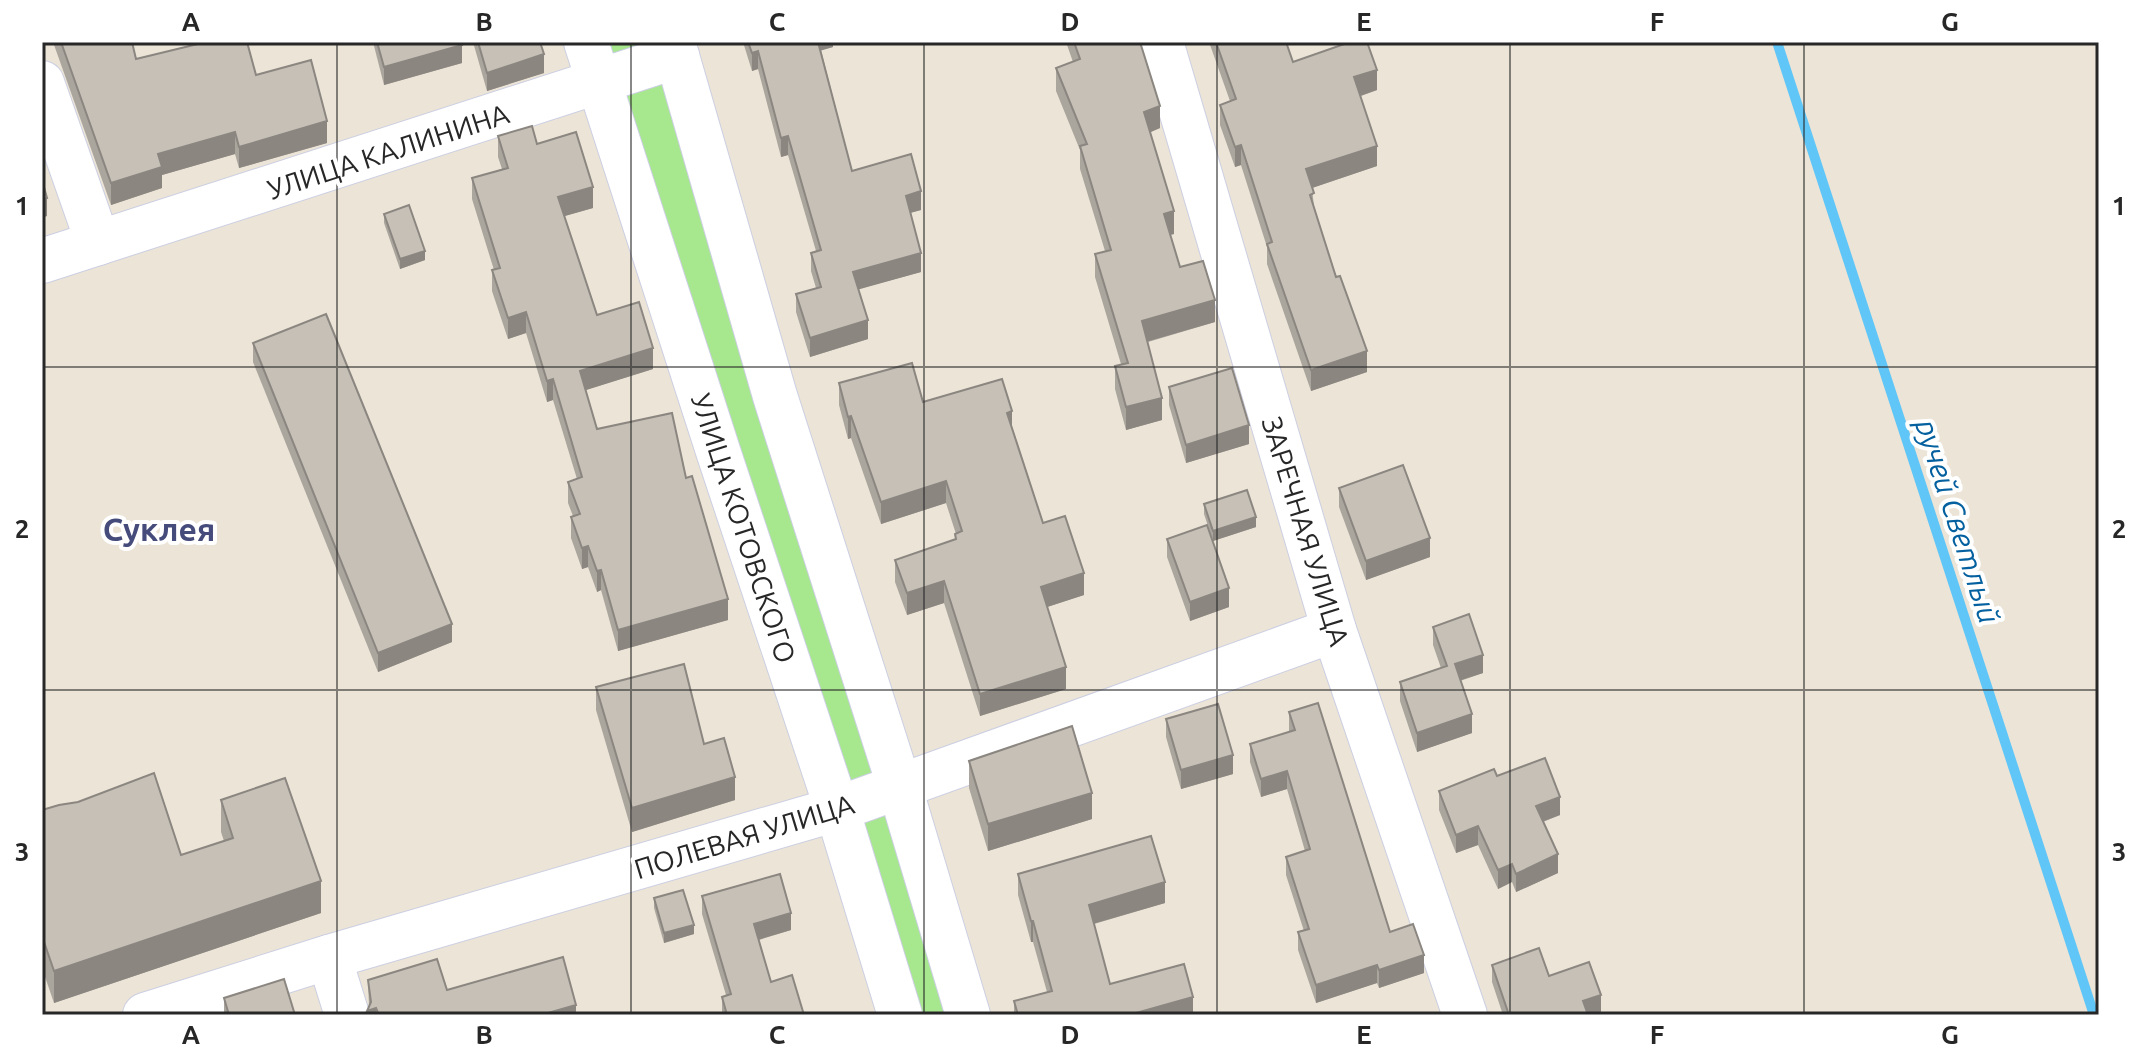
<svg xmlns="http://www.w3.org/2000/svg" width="2141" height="1057" viewBox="0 0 2141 1057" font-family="Ubuntu,sans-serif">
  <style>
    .green { fill: #a7e78e }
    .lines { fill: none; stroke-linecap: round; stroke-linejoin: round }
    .stream { stroke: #60c6f7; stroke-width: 10 }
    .minor-casing { stroke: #cccfe2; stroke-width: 46 }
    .minor { stroke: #fff; stroke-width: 44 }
    .wall { fill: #aaa59d }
    .shaded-wall { fill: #8b8680 }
    .building { fill: #c6c0b7; stroke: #8b8680; stroke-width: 2 }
    .grid { fill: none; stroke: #272727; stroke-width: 2; stroke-opacity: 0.55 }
    .labels { text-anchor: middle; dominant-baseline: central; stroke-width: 8; stroke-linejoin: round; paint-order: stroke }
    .street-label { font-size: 28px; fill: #272727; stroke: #fff }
    .water-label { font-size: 30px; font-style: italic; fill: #04609e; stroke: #fff }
    .quarter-label { font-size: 32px; font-weight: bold; fill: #454b7a; stroke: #fff }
    .neatline { fill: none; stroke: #272727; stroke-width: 3 }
    .grid-label { font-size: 26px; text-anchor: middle; font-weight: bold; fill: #272727 }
  </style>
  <rect width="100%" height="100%" fill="#ebe4d7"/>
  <!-- green -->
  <path class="green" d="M586 42H673L968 1015H900Z"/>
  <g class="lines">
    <!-- stream -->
    <path class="stream" d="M1777 42 2094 1015"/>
    <!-- minor casing -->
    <g class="minor-casing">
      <g id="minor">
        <path d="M586 42 719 454 837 809 900 1015"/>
        <path d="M673 42 775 396 900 788 968 1015"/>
        <path d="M1161 42 1334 630 1465 1015"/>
        <path d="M42 83 98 243"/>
        <path d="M42 261 677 56"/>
        <path d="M329 957 347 1015"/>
        <path d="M145 1015 329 957 837 809 1334 630"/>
      </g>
    </g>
    <!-- minor -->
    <use href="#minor" class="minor"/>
  </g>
  <!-- wall -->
  <g class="wall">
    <path d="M53 42H132L136 59 200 44V42H247L256 75 327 143 239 168 235 154 162 175V188L111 205Z"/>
    <path d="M373 42H461L462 63 384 85Z"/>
    <path d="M473 42H540L544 73 487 91Z"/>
    <path d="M743 42H833V47L821 50 852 171 921 210 910 213 921 272 858 289 868 339 810 357 796 312V294L816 288 811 271V253L816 251 788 155 781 157 758 69 752 71Z"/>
    <path d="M1066 42H1140L1160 128 1150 132 1174 234 1170 235 1180 267 1215 322 1148 342 1162 420 1126 430 1115 389V366L1121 364 1095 277V254L1105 251 1080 169V150L1056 91V68L1073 62Z"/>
    <path d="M1209 42H1286L1293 62 1377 90 1361 96 1377 166 1312 188 1314 207 1367 372 1311 391 1267 264V247L1241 165 1235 167 1220 125V105L1230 101Z"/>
    <path d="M498 136 537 144 593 208 564 216 597 315 653 369 585 390 597 429 686 478 728 620 618 651 601 590 597 592 588 567 582 569 571 538V517L573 516 568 503V482L577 479 553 400 547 402 526 333 508 339 492 291V270H494L472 199V178L502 169 498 157Z"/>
    <path d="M384 214 425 260 400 269 384 223Z"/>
    <path d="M253 343 452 642 378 672 253 362Z"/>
    <path d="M839 383 923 402 1012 426 1043 523 1084 595 1047 607 1066 689 980 716 944 603 907 615 895 582V560L955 540V534H956L946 503 881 524 851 438 848 439 839 405Z"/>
    <path d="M1169 387 1249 444 1186 463 1169 405Z"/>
    <path d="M1339 488 1430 557 1366 580 1339 507Z"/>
    <path d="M1204 504 1256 527 1213 541 1204 514Z"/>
    <path d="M1167 539 1229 607 1190 621 1167 557Z"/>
    <path d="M1433 627 1483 673 1460 681 1472 733 1417 752 1400 701V682L1441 668 1433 645Z"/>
    <path d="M596 687 704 744 735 800 632 832 596 710Z"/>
    <path d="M1289 712 1390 932 1424 973 1379 988 1377 983 1316 1003 1298 950V932L1304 931 1286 875V857L1305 851 1287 789 1261 797 1250 762V744L1289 732Z"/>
    <path d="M1166 719 1233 774 1181 789 1166 737Z"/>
    <path d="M969 761 1092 819 988 851 969 788Z"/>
    <path d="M1497 776 1560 815 1543 822 1558 873 1516 892 1512 882 1498 889 1478 845 1456 853 1439 810V791Z"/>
    <path d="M221 800 321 913 54 1003 42 968V810L181 855 224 841 221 832Z"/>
    <path d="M1018 874 1165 903 1094 924 1110 984 1193 1015H1014V1001L1047 992 1033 942H1031L1018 895Z"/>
    <path d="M702 896 791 930 759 940 771 982 804 1015H722V997L726 995 702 914Z"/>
    <path d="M654 898 694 934 664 943 654 908Z"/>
    <path d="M1492 965 1549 976 1601 1012 1592 1015H1503L1492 982Z"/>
    <path d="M368 980 447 990 576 1015H367L369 1007Z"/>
    <path d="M224 998 295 1015H224Z"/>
  </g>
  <!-- shaded-wall -->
  <g class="shaded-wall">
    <path d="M816 42H833V47L816 52Z"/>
    <path d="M462 45V63L384 85V67Z"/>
    <path d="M758 51V69L752 71V53Z"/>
    <path d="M544 54V73L487 91V73Z"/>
    <path d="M1377 70V90L1354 98V77Z"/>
    <path d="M1160 106V128L1144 135V112Z"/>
    <path d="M327 121V143L239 168V147Z"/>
    <path d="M235 132V154L162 175V188L111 205V183L158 154Z"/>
    <path d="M788 136V155L781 157V138Z"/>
    <path d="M1241 145V165L1235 167V147Z"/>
    <path d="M1377 146V166L1306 190V169Z"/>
    <path d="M593 187V208L558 218V197Z"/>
    <path d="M921 191V210L906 214V196Z"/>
    <path d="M47 198V216L42 218V199Z"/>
    <path d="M1174 211V234L1164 236V214Z"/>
    <path d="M425 251V260L400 269V259Z"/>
    <path d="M921 253V272L853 291V272Z"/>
    <path d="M1215 300V322L1142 343V321Z"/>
    <path d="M526 312V333L508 339V318Z"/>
    <path d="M868 320V339L810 357V338Z"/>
    <path d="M653 348V369L580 392V371Z"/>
    <path d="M1367 351V372L1311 391V370Z"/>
    <path d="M553 379V400L547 402V381Z"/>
    <path d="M1162 398V420L1126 430V407Z"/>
    <path d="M1012 411V433L1007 413Z"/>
    <path d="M851 416V438L848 439V417Z"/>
    <path d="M1249 425V444L1186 463V445Z"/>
    <path d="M946 481V503L881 524V502Z"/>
    <path d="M1256 517V527L1213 541V531Z"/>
    <path d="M1430 538V557L1366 580V561Z"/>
    <path d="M588 546V567L582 569V548Z"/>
    <path d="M601 570V590L597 592V571Z"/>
    <path d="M1084 573V595L1041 609V587Z"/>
    <path d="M944 581V603L907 615V593Z"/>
    <path d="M1229 588V607L1190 621V602Z"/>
    <path d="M728 599V620L618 651V630Z"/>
    <path d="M452 624V642L378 672V653Z"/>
    <path d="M1483 655V673L1455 682V664Z"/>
    <path d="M1066 667V689L980 716V694Z"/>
    <path d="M1472 714V733L1417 752V733Z"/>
    <path d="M1233 755V774L1181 789V770Z"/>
    <path d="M1287 771V789L1261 797V779Z"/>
    <path d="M735 777V800L632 832V808Z"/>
    <path d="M1092 793V819L988 851V824Z"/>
    <path d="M1560 797V815L1536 824V806Z"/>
    <path d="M1478 826V845L1456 853V835Z"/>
    <path d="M1558 854V873L1516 892V874Z"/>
    <path d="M1512 864V882L1498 889V870Z"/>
    <path d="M321 881V913L54 1003V971Z"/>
    <path d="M1165 882V903L1089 925V905Z"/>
    <path d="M791 913V930L754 941V924Z"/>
    <rect x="1031" y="921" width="2" height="21"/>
    <path d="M694 925V934L664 943V933Z"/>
    <path d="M1424 955V973L1379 988V970Z"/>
    <path d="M1377 965V983L1316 1003V985Z"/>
    <path d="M1601 995V1012L1592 1015H1583V1001Z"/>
    <path d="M1193 997V1015H1129Z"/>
    <path d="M576 1005V1015H541Z"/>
    <path d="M376 1008V1015H367V1011Z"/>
  </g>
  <!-- building -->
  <g class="building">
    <path d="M61 42H132L136 59 206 42H247L256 75 311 60 327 121 239 147 235 132 158 154 162 167 111 183Z"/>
    <path d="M377 42H461L462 45 384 67Z"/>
    <path d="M478 42H540L544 54 487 73Z"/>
    <path d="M748 42H818L852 171 911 154 921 191 906 196 921 253 853 272 868 320 810 338 796 294 821 287 811 253 821 250 788 136 781 138 758 51 752 53Z"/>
    <path d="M1074 42H1140L1160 106 1144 112 1174 211 1164 214 1180 267 1203 261 1215 300 1142 321 1162 398 1126 407 1115 366 1128 363 1095 254 1111 250 1080 146 1087 144 1056 68 1080 59Z"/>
    <path d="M1216 42H1286L1293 62 1350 42H1367L1377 70 1354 77 1377 146 1306 169 1314 193 1310 195 1336 277 1340 276 1367 351 1311 370 1267 244 1272 242 1241 145 1235 147 1220 105 1236 99Z"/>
    <path d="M532 126 537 144 576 132 593 187 558 197 597 315 639 302 653 348 580 371 597 429 672 413 686 478 692 476 728 599 618 630 601 570 597 571 588 546 582 548 571 517 580 514 568 482 582 477 553 379 547 381 526 312 508 318 492 270 500 268 472 178 508 168 498 136Z"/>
    <path d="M42 180 47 198 42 199Z"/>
    <path d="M409 205 425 251 400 259 384 214Z"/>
    <path d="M326 314 452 624 378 653 253 343Z"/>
    <path d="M912 363 923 402 1002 379 1012 411 1007 413 1043 523 1065 516 1084 573 1041 587 1066 667 980 694 944 581 907 593 895 560 956 539 955 534 962 531 946 481 881 502 851 416 848 417 839 383Z"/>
    <path d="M1232 368 1249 425 1186 445 1169 387Z"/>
    <path d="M1403 465 1430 538 1366 561 1339 488Z"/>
    <path d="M1247 490 1256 517 1213 531 1204 504Z"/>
    <path d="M1207 525 1229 588 1190 602 1167 539Z"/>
    <path d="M1469 614 1483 655 1455 664 1472 714 1417 733 1400 682 1447 666 1433 627Z"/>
    <path d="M684 664 704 744 724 738 735 777 632 808 596 687Z"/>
    <path d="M1318 703 1390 932 1413 924 1424 955 1379 970 1377 965 1316 985 1298 932 1309 929 1286 857 1310 849 1287 771 1261 779 1250 744 1295 730 1289 712Z"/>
    <path d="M1218 704 1233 755 1181 770 1166 719Z"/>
    <path d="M1072 726 1092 793 988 824 969 761Z"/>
    <path d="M1545 758 1560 797 1536 806 1558 854 1516 874 1512 864 1498 870 1478 826 1456 835 1439 791 1494 769 1497 776Z"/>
    <path d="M154 773 181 855 233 838 221 800 285 778 321 881 54 971 42 936V810L59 805 78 802Z"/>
    <path d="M1151 836 1165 882 1089 905 1110 984 1184 964 1193 997 1129 1015H1018L1014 1001 1052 991 1033 921H1031L1018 874Z"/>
    <path d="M780 874 791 913 754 924 771 982 792 975 804 1015H727L722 997 731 994 702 896Z"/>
    <path d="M683 890 694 925 664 933 654 898Z"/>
    <path d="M1539 948 1549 976 1589 962 1601 995 1583 1001 1588 1015H1509L1492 965Z"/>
    <path d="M563 957 576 1005 541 1015H379L376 1008 367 1011 371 1002 368 980 437 959 447 990Z"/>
    <path d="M284 979 295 1015H229L224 998Z"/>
  </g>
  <!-- grid -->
  <path class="grid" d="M337 42V1015M631 42V1015M924 42V1015M1217 42V1015M1510 42V1015M1804 42V1015M42 367H2099M42 690H2099"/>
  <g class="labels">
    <!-- street labels -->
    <g class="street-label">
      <text transform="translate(388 151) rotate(-18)">УЛИЦА КАЛИНИНА</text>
      <text transform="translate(744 528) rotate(72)">УЛИЦА КОТОВСКОГО</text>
      <text transform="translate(1306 531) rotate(73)">ЗАРЕЧНАЯ УЛИЦА</text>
      <text transform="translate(744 836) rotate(-17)">ПОЛЕВАЯ УЛИЦА</text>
    </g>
    <!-- water labels -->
    <g class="water-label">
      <text transform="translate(1958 521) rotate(72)">ручей Светлый</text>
    </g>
    <!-- quarter labels -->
    <g class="quarter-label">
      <text x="159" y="529">Суклея</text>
    </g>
  </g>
  <!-- border -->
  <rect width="2141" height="1057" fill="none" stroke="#ffffff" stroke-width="88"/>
  <rect x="44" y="44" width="2053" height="969" class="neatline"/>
  <g class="grid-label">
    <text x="191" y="31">A</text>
    <text x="484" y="31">B</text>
    <text x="777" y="31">C</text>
    <text x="1070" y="31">D</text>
    <text x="1364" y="31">E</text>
    <text x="1657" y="31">F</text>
    <text x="1950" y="31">G</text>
    <text x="22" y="215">1</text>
    <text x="2119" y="215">1</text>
    <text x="22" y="538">2</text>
    <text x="2119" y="538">2</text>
    <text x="22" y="861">3</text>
    <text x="2119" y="861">3</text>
    <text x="191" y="1044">A</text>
    <text x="484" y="1044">B</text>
    <text x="777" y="1044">C</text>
    <text x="1070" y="1044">D</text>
    <text x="1364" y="1044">E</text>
    <text x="1657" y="1044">F</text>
    <text x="1950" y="1044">G</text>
  </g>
</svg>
